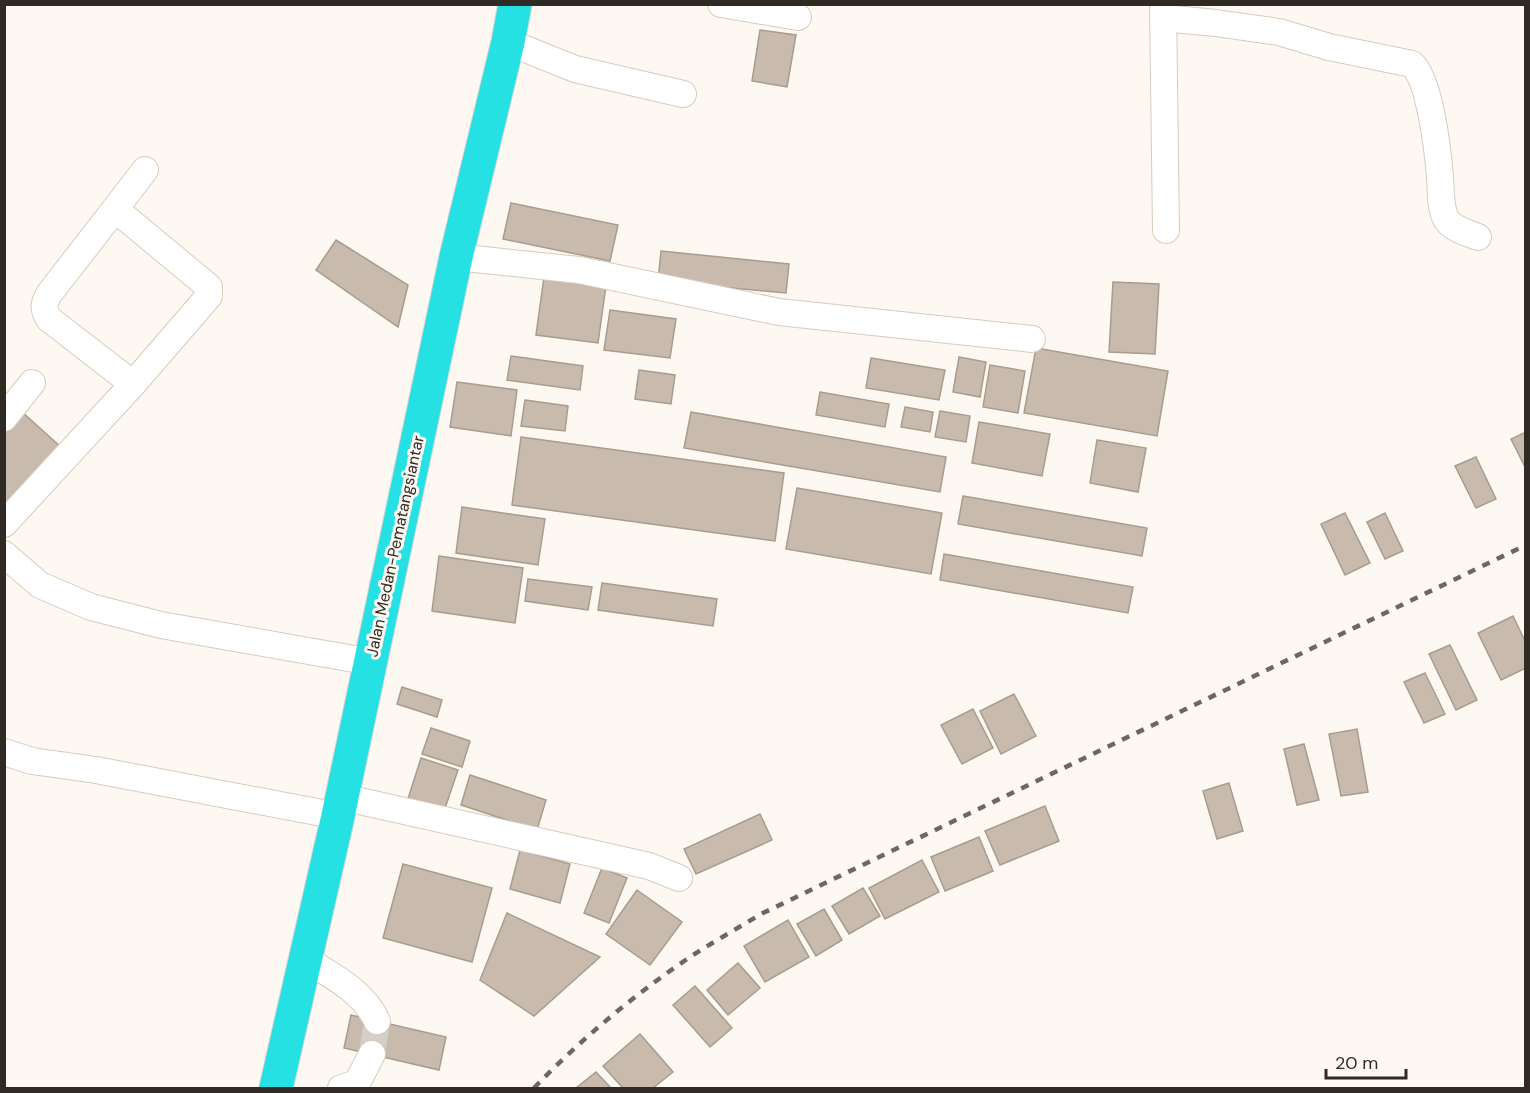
<svg xmlns="http://www.w3.org/2000/svg" width="1530" height="1093" viewBox="0 0 1530 1093" font-family="'DM Sans',sans-serif">
  <style>
    .building { fill: #c8bbad; stroke: #a89c8e; stroke-width: 1.5 }
    .lines { fill: none; stroke-linecap: round; stroke-linejoin: round }
    .minor-tunnel { stroke: #d5cfc9; stroke-width: 26; stroke-dasharray: 26 13; stroke-linecap: butt }
    .minor-casing { stroke: #d8cbbd; stroke-width: 28 }
    .highway-casing { stroke: #d5d4d3; stroke-width: 35 }
    .minor { stroke: #fff; stroke-width: 26 }
    .highway { stroke: #26e1e4; stroke-width: 33 }
    .rail { stroke: #6d6761; stroke-width: 4.5; stroke-dasharray: 8 8; stroke-linecap: butt }
    .labels { text-anchor: middle; dominant-baseline: central; stroke-width: 6; stroke-linejoin: round; paint-order: stroke }
    .street-label { font-size: 16px; fill: #2f2a24; stroke: #fef8f2 }
  </style>
  <rect width="100%" height="100%" fill="#fef8f2"/>
  <!-- building -->
  <g class="building">
    <path d="M760 30 796 35 787 87 752 81Z"/>
    <path d="M511 203 618 225 610 261 503 239Z"/>
    <path d="M336 240 408 285 398 327 316 270Z"/>
    <path d="M661 251 789 264 786 293 658 281Z"/>
    <path d="M544 277 606 286 598 343 536 335Z"/>
    <path d="M1113 282 1159 284 1155 354 1109 352Z"/>
    <path d="M610 310 676 319 670 358 604 350Z"/>
    <path d="M1036 348 1168 371 1157 436 1024 413Z"/>
    <path d="M511 356 583 366 580 390 507 380Z"/>
    <path d="M959 357 986 362 980 397 953 392Z"/>
    <path d="M871 358 945 370 939 400 866 388Z"/>
    <path d="M990 365 1025 371 1018 413 983 407Z"/>
    <path d="M639 370 675 375 671 404 635 399Z"/>
    <path d="M457 382 517 390 511 436 450 427Z"/>
    <path d="M820 392 889 404 885 427 816 415Z"/>
    <path d="M525 400 568 406 565 431 521 426Z"/>
    <path d="M905 407 933 412 930 432 901 427Z"/>
    <path d="M21 411 63 449 4 513V429Z"/>
    <path d="M940 411 970 416 966 442 935 437Z"/>
    <path d="M691 412 946 457 940 492 684 448Z"/>
    <path d="M979 422 1050 434 1042 476 972 463Z"/>
    <path d="M1526 432V469L1511 439Z"/>
    <path d="M521 437 784 473 775 541 512 505Z"/>
    <path d="M1097 440 1146 448 1138 492 1090 483Z"/>
    <path d="M1476 457 1496 499 1476 508 1455 466Z"/>
    <path d="M797 488 942 513 931 574 786 549Z"/>
    <path d="M963 496 1147 528 1142 556 958 524Z"/>
    <path d="M462 507 545 519 538 565 456 553Z"/>
    <path d="M1345 513 1370 563 1345 575 1321 524Z"/>
    <path d="M1385 513 1403 551 1385 559 1367 522Z"/>
    <path d="M944 554 1133 587 1128 613 940 580Z"/>
    <path d="M439 556 523 568 515 623 432 611Z"/>
    <path d="M528 579 592 587 588 610 525 601Z"/>
    <path d="M602 583 717 599 713 626 598 610Z"/>
    <path d="M1513 616 1526 643V668L1501 680 1478 633Z"/>
    <path d="M1450 645 1477 700 1456 710 1429 654Z"/>
    <path d="M1425 673 1445 714 1424 723 1404 682Z"/>
    <path d="M402 687 442 700 437 717 397 704Z"/>
    <path d="M1014 694 1036 736 1001 754 980 711Z"/>
    <path d="M973 709 993 748 962 764 941 725Z"/>
    <path d="M431 728 470 741 462 767 422 754Z"/>
    <path d="M1357 729 1368 792 1341 796 1329 734Z"/>
    <path d="M1304 744 1319 800 1297 805 1284 749Z"/>
    <path d="M421 758 458 770 442 817 406 805Z"/>
    <path d="M470 775 546 800 537 830 461 805Z"/>
    <path d="M1229 783 1243 831 1217 839 1203 791Z"/>
    <path d="M1045 806 1059 841 1000 865 985 831Z"/>
    <path d="M760 814 772 840 696 874 684 849Z"/>
    <path d="M979 837 993 871 945 891 931 857Z"/>
    <path d="M520 850 570 864 560 903 510 889Z"/>
    <path d="M922 860 939 892 885 919 869 888Z"/>
    <path d="M403 864 492 888 472 962 383 938Z"/>
    <path d="M602 868 627 878 609 923 584 913Z"/>
    <path d="M863 888 880 916 849 934 832 906Z"/>
    <path d="M637 890 682 922 650 965 606 934Z"/>
    <path d="M824 909 842 940 816 956 797 924Z"/>
    <path d="M507 913 600 957 534 1016 480 980Z"/>
    <path d="M788 920 809 957 765 982 744 946Z"/>
    <path d="M738 963 760 988 728 1015 707 990Z"/>
    <path d="M695 986 732 1028 710 1047 673 1005Z"/>
    <path d="M351 1015 446 1037 439 1070 344 1048Z"/>
    <path d="M640 1034 673 1072 653 1088H623L603 1066Z"/>
    <path d="M596 1072 611 1088H576Z"/>
  </g>
  <g class="lines">
    <!-- minor-tunnel -->
    <path class="minor-tunnel" d="M372 1054 377 1021"/>
    <!-- minor casing -->
    <g class="minor-casing">
      <g id="minor">
        <path d="M721 4 798 17"/>
        <path d="M1163 4 1166 230"/>
        <path d="M1163 18 1216 23 1279 32 1329 47 1412 64C1430 80 1438 152 1440 177 1441 190 1440 207 1446 219 1452 229 1468 233 1478 237"/>
        <path d="M508 42 575 69 683 94"/>
        <path d="M115 209 49 294C43 304 43 309 49 319L133 384"/>
        <path d="M456 257 579 270 779 312 1032 339"/>
        <path d="M4 418 32 383"/>
        <path d="M4 524 133 384 209 296V287L115 209 145 170"/>
        <path d="M4 554 40 585 91 607 161 625 371 662"/>
        <path d="M4 752 32 761 96 770 338 816"/>
        <path d="M342 797 649 866 679 878"/>
        <path d="M305 959C331 975 364 992 377 1021"/>
        <path d="M341 1088 357 1083 372 1054"/>
      </g>
    </g>
    <!-- highway casing -->
    <g class="highway-casing">
      <path id="highway" d="M276 1088 338 816 456 257 508 42 515 4"/>
    </g>
    <!-- minor -->
    <use href="#minor" class="minor"/>
    <!-- highway -->
    <use href="#highway" class="highway"/>
    <!-- rail -->
    <path class="rail" d="M534 1088C580 1040 634 995 690 957 713 942 738 928 761 914L1526 545"/>
  </g>
  <g class="labels">
    <!-- street labels -->
    <g class="street-label">
      <text transform="translate(395 546) rotate(-78)">Jalan Medan-Pematangsiantar</text>
    </g>
  </g>
  <!-- border -->
  <rect width="1530" height="1093" fill="none" stroke="#2f2a24" stroke-width="12"/>
  <!-- scale -->
  <path d="M1326 1069v9h80v-9" fill="none" stroke="#2f2a24" stroke-width="3"/>
  <text x="1335" y="1069" font-size="18" fill="#2f2a24" stroke="#fef8f2" stroke-width="4.5" paint-order="stroke">20 m</text>
</svg>
